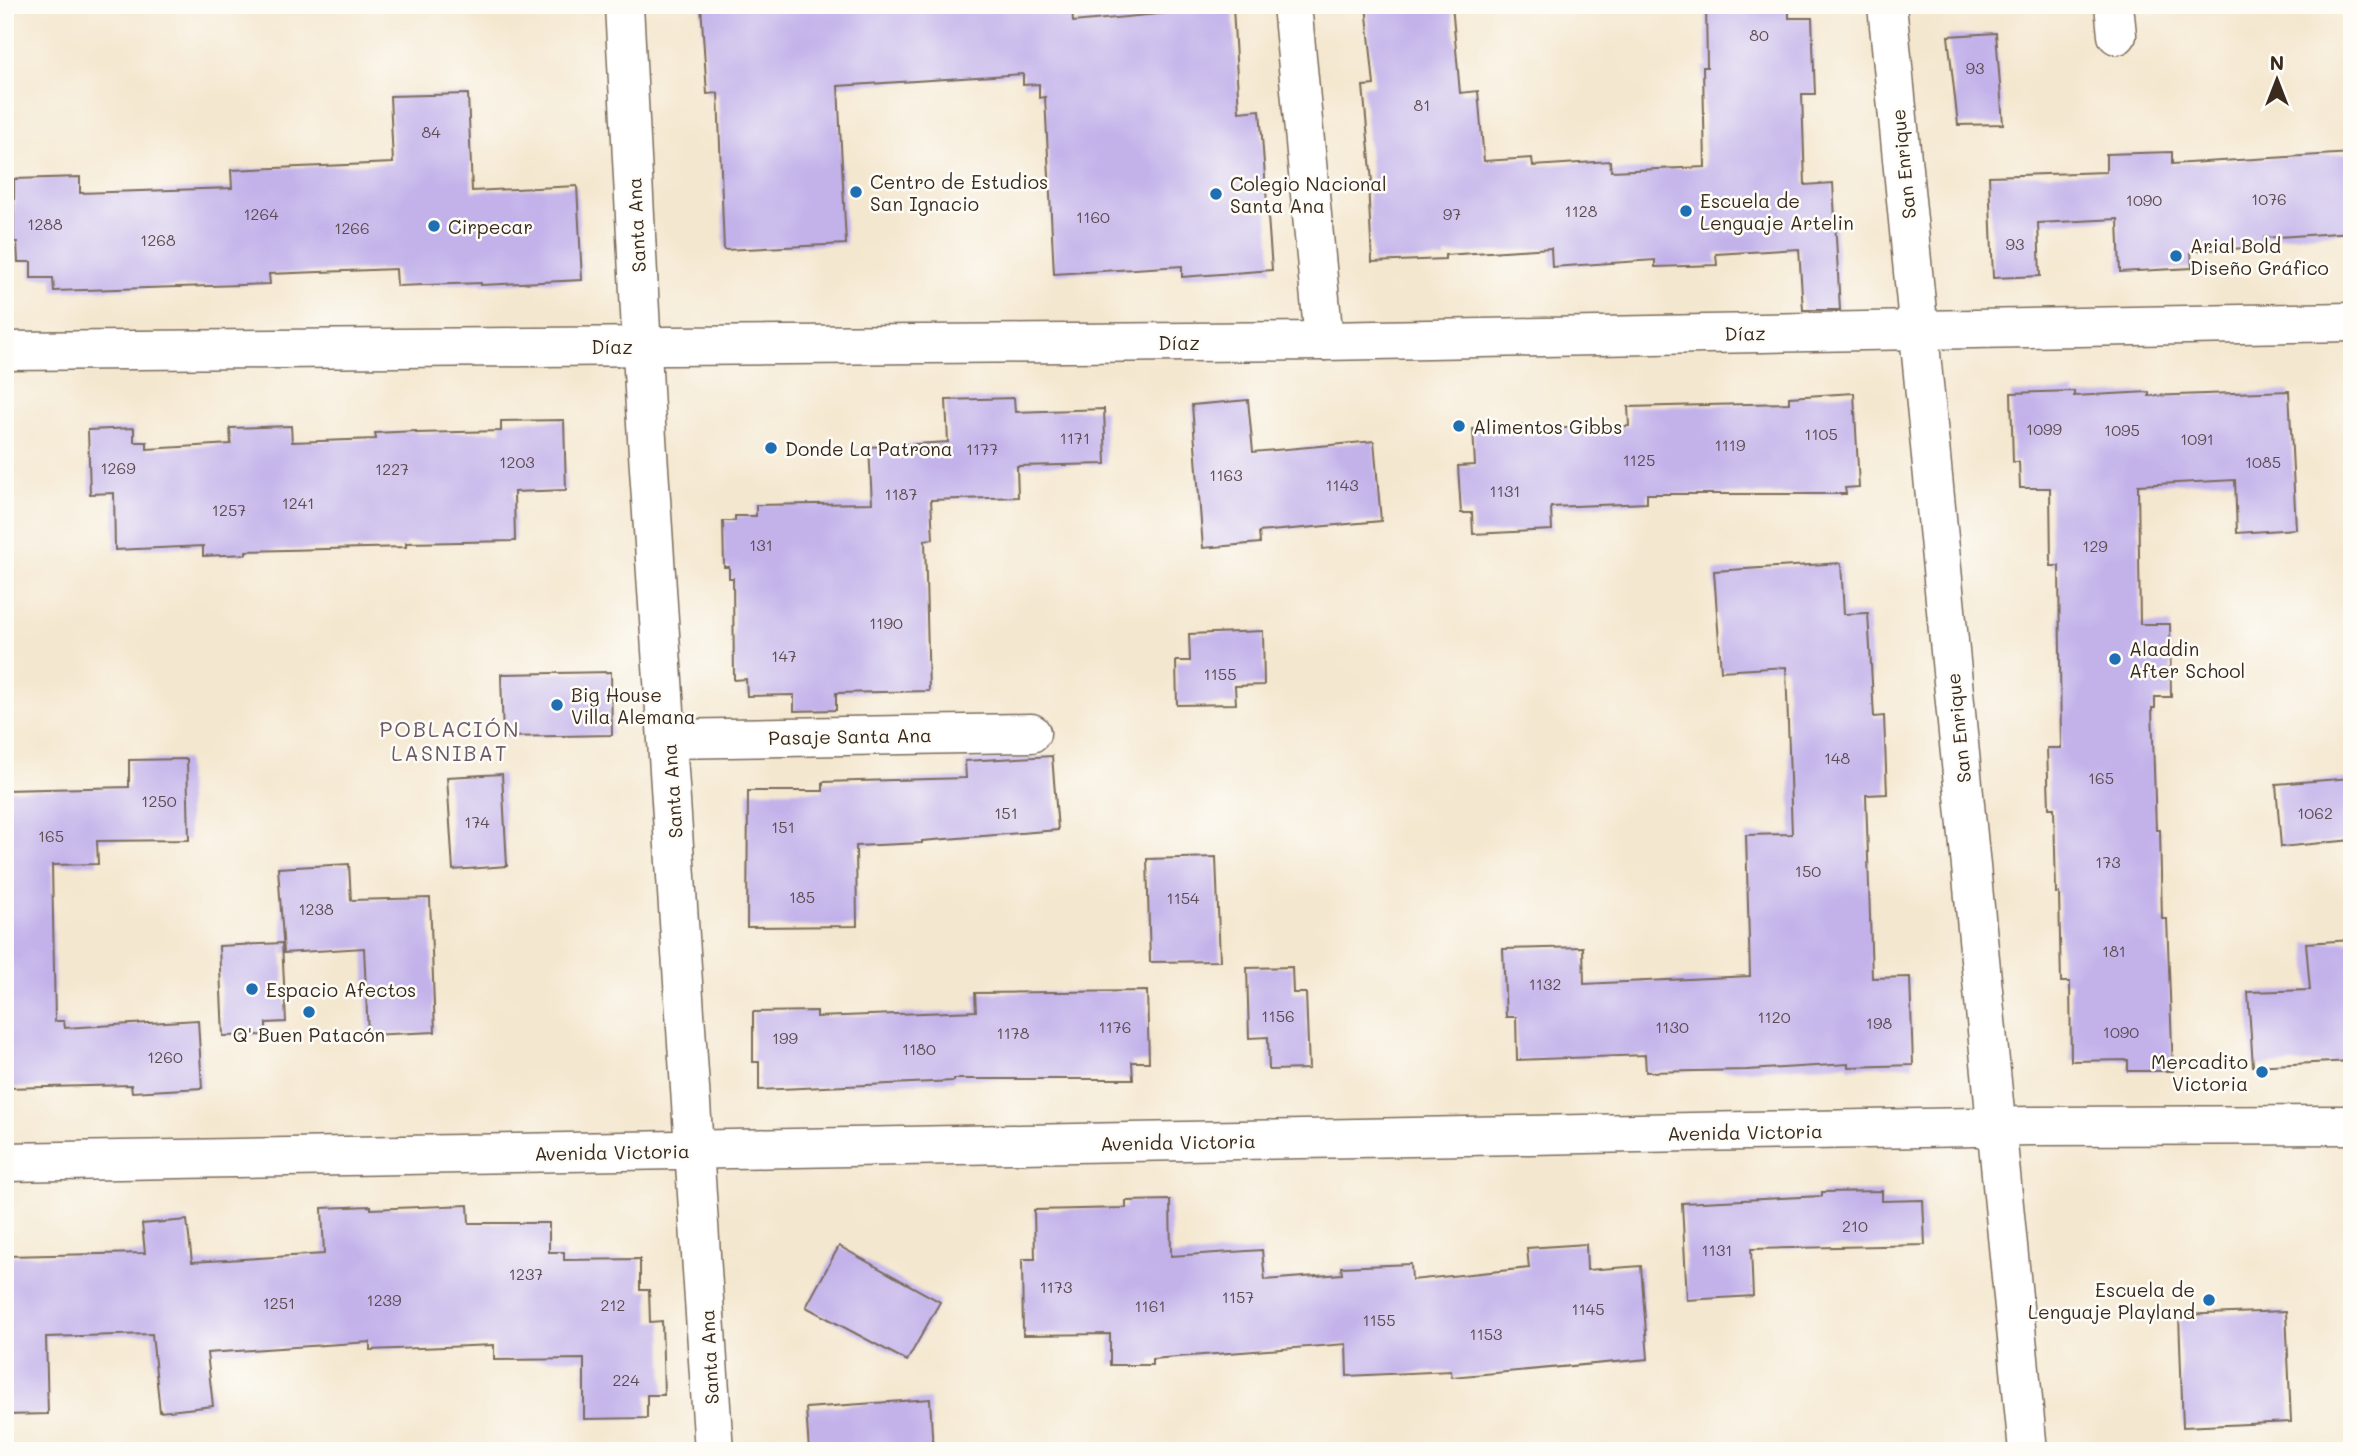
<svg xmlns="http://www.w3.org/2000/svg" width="2357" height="1456" viewBox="0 0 2357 1456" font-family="Mali,sans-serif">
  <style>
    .building { fill: #c3b2ea }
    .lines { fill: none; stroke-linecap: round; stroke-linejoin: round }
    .minor-casing { stroke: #7c6c5c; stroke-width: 41 }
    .minor { stroke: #fff; stroke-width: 38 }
    .poi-dot { fill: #1f6fb2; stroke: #fdfcf7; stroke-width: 2.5 }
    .labels { text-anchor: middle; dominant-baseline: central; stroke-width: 5; stroke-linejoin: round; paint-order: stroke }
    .number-label { font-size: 16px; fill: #5d4c51 }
    .street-label { font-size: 19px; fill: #3b2a1e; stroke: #fdfcf7 }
    .poi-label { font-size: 19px; fill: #3b2a1e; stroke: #fdfcf7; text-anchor: start }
    .neighbourhood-label { font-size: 21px; letter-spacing: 2px; fill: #6b5a65; stroke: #fdfcf7 }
  </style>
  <rect width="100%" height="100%" fill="#fdfcf7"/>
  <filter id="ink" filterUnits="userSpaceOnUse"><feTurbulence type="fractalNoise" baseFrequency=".0143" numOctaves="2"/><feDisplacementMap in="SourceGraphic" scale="14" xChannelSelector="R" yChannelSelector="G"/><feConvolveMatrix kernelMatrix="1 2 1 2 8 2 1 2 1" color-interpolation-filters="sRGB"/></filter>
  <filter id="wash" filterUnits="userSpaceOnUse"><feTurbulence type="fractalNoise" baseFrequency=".00686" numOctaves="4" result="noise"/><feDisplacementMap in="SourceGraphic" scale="28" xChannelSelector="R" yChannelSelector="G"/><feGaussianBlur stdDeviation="1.57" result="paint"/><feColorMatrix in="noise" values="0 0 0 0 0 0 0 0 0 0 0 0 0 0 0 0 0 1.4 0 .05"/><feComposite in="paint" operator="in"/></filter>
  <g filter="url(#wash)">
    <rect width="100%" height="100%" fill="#f4e7cf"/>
    <g id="blocks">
      <!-- building -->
      <g class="building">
        <path d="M701 5H1072L1073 22 1233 7 1239 112 1260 110 1272 270 1182 277V266L1054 274 1045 97 1039 98V84L1023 85V74L838 86 846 244 724 250 718 93 707 94Z"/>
        <path d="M1366 5H1452L1460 93 1478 91 1484 161 1532 158 1533 166 1610 161 1611 171 1705 167 1703 67H1707L1706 5H1789V18H1812L1815 94H1802L1805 185 1833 183 1840 310H1803L1799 249 1716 254 1717 265 1655 267V260L1552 267 1551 248 1445 255V259L1372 262 1368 182H1372L1363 86 1374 85Z"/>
        <path d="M1996 33 2003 124 1958 125 1948 36Z"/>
        <path d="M468 94 472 191 577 186 582 280 481 285V283L397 286 396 269 269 274 270 284 54 291 53 278H31V262H18L17 242H14V179L80 177V193L232 188 231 170 393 163 390 96Z"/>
        <path d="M2172 152V164L2352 153V232L2264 238 2265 247 2191 251 2192 268 2120 272 2118 219 2038 223 2040 276 1993 278 1989 176 2106 172V154Z"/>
        <path d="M2074 391V396L2149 392V396L2289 391 2296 529 2237 533 2235 480 2138 485 2140 624H2170L2171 697H2155V708H2152L2156 830H2160L2162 919H2167L2173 1071H2128V1060L2071 1061 2070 982H2061L2059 893H2056L2054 808H2049L2047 748H2061L2059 566H2051L2050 488H2020L2019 462H2013L2011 393Z"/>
        <path d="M1854 393 1859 487 1845 488 1846 494H1647V503L1551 507 1552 530 1473 534 1472 513H1461L1458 466 1475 465 1473 429 1535 425V429L1629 426 1628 407 1789 403V397Z"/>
        <path d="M1014 398 1015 412 1104 409 1106 464 1017 466 1018 497 931 500 933 539 925 540 929 691 836 693V710L794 711V695L747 696 746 679 734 680 733 578H729V567H724L723 521H735V516H756V505L872 503 869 447 948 442 946 400Z"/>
        <path d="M1248 400 1253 452 1374 441 1381 521 1259 532 1260 543 1203 548 1192 405Z"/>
        <path d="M564 420 566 490 514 492 515 541 406 543V547L246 551V554L203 556V546L115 550 114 493 90 494 88 430 134 428V442H147V449L231 444 230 428 291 426 292 442 376 439 375 433 416 431V433L501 431V421Z"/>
        <path d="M1841 563 1844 614 1868 613 1874 717 1884 716 1887 794 1866 795 1872 978 1910 977 1913 1065 1848 1067V1064L1747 1070 1646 1072 1645 1055 1517 1060 1516 1017H1506L1503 949 1583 947 1584 984 1750 976 1746 835 1792 834 1786 667 1721 671 1714 571Z"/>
        <path d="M1263 631 1264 685 1235 686 1236 704 1177 705 1176 661H1190L1189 634Z"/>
        <path d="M611 672 612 735 503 737 501 674Z"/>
        <path d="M1052 756 1058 830 922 841V843L856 846 857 926 747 927 748 791H823V782L966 778 965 761Z"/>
        <path d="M187 759 189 840 97 841 98 864 52 865 55 1021H64L65 1028 198 1020 202 1088 132 1092 131 1085 5 1088V790L129 787V760Z"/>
        <path d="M502 774 507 866 453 870 447 777Z"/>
        <path d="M2352 778V840L2281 847 2276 784Z"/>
        <path d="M1216 857 1220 961 1150 962 1147 859Z"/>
        <path d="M349 864 351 900 430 898 435 1032 368 1035 364 948 284 953 278 868Z"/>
        <path d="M2352 940V1061L2253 1066 2248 992 2310 990 2306 943Z"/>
        <path d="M282 943 286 1022 266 1023V1035L223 1036 219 946Z"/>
        <path d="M1292 967 1293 993H1306L1309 1069 1269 1070 1268 1037 1249 1038 1247 968Z"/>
        <path d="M1147 991 1149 1062H1132L1133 1079H954V1081L759 1090V1062H753V1012L817 1011V1017L976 1011 975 993Z"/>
        <path d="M1882 1191V1201L1923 1200 1925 1245 1751 1249 1753 1296 1687 1300 1682 1203 1822 1196V1192Z"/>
        <path d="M1170 1200 1171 1256 1262 1250 1265 1280 1342 1274 1341 1267 1411 1264 1412 1280 1529 1268 1527 1248 1586 1244 1587 1270 1641 1266 1648 1359 1452 1377 1451 1371 1347 1376 1346 1344 1152 1359V1365H1110V1334L1023 1335 1022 1259H1035L1034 1210 1126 1208V1201Z"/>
        <path d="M468 1205 469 1223H549V1252H564V1260L640 1259V1290H649L650 1322 662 1321 664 1395H647V1418L584 1419V1359L494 1360V1345L370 1350V1342L207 1353 213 1406 160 1412 152 1334 46 1337 48 1414 5 1415V1256L145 1253 142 1224 187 1220 192 1262 324 1254 322 1208 371 1206V1209Z"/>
        <path d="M839 1246 940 1302 907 1361 806 1307Z"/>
        <path d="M2286 1311 2291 1422 2183 1427 2179 1315Z"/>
        <path d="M930 1399 933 1451H809L806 1408Z"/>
      </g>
    </g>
  </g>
  <g filter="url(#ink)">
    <use href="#blocks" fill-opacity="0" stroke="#7c6c5c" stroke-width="2"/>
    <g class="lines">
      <!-- minor casing -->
      <g class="minor-casing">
        <g id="minor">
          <path d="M624 5 645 408 714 1451"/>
          <path d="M1292 5 1324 341"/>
          <path d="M1887 5 2028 1451"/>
          <path d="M2114 5 2117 35"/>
          <path d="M5 351 1324 341 2352 322"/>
          <path d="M668 739 1031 733"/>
          <path d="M5 1162 2031 1126 2352 1125"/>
        </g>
      </g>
      <!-- minor -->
      <use href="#minor" class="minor"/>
    </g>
  </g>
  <!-- markers -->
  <g class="poi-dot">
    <circle cx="856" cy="192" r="7"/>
    <circle cx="1216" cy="194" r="7"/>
    <circle cx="1686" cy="211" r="7"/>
    <circle cx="434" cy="226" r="7"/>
    <circle cx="2176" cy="256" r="7"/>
    <circle cx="1459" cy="426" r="7"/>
    <circle cx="771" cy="448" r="7"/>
    <circle cx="2115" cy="659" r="7"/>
    <circle cx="557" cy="705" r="7"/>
    <circle cx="252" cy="989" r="7"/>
    <circle cx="309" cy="1012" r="7"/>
    <circle cx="2262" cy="1072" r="7"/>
    <circle cx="2209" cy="1300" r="7"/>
  </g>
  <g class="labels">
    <!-- number labels -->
    <g class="number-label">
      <text x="1759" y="34">80</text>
      <text x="1975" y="67">93</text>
      <text x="1422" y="104">81</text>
      <text x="431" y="131">84</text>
      <text x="2269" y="198">1076</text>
      <text x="2144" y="199">1090</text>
      <text x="1581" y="210">1128</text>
      <text x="261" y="213">1264</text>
      <text x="1452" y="213">97</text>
      <text x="1093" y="216">1160</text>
      <text x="45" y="223">1288</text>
      <text x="352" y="227">1266</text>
      <text x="158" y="239">1268</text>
      <text x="2015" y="243">93</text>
      <text x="2044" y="428">1099</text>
      <text x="2122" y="429">1095</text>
      <text x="1821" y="433">1105</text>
      <text x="1075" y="437">1171</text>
      <text x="2197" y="438">1091</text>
      <text x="1730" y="444">1119</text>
      <text x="982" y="448">1177</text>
      <text x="1639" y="459">1125</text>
      <text x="517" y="461">1203</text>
      <text x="2263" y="461">1085</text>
      <text x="118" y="467">1269</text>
      <text x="392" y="468">1227</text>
      <text x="1226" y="474">1163</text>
      <text x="1342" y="484">1143</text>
      <text x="1505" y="490">1131</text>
      <text x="901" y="493">1187</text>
      <text x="298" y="502">1241</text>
      <text x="229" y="509">1257</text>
      <text x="761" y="544">131</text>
      <text x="2095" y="545">129</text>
      <text x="886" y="622">1190</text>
      <text x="784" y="655">147</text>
      <text x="1220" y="673">1155</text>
      <text x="1837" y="757">148</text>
      <text x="2101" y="777">165</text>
      <text x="159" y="800">1250</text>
      <text x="1006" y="812">151</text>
      <text x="2315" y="812">1062</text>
      <text x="477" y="821">174</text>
      <text x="783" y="826">151</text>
      <text x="51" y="835">165</text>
      <text x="2108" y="861">173</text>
      <text x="1808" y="870">150</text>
      <text x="802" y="896">185</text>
      <text x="1183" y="897">1154</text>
      <text x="316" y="908">1238</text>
      <text x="2114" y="950">181</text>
      <text x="1545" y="983">1132</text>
      <text x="1278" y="1015">1156</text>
      <text x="1774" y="1016">1120</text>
      <text x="1879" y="1022">198</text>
      <text x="1115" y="1026">1176</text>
      <text x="1672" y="1026">1130</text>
      <text x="2121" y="1031">1090</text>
      <text x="1013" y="1032">1178</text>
      <text x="785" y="1037">199</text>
      <text x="919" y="1048">1180</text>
      <text x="165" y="1056">1260</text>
      <text x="1855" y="1225">210</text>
      <text x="1717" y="1249">1131</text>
      <text x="526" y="1273">1237</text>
      <text x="1056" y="1286">1173</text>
      <text x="1238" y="1296">1157</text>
      <text x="384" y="1299">1239</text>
      <text x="279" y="1302">1251</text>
      <text x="613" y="1304">212</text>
      <text x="1150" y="1305">1161</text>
      <text x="1588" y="1308">1145</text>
      <text x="1379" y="1319">1155</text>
      <text x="1486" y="1333">1153</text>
      <text x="626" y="1379">224</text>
    </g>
    <!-- street labels -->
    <g class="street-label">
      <text transform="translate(1903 164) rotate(-96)">San Enrique</text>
      <text transform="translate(636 225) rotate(-93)">Santa Ana</text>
      <text transform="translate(1745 333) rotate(-1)">Díaz</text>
      <text x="1179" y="342">Díaz</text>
      <text x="612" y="346">Díaz</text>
      <text transform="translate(1958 728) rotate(-96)">San Enrique</text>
      <text transform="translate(850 736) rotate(-1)">Pasaje Santa Ana</text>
      <text transform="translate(672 791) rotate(-94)">Santa Ana</text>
      <text transform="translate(1745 1132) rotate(-1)">Avenida Victoria</text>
      <text transform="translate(1178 1142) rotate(-1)">Avenida Victoria</text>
      <text transform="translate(612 1152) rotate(-1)">Avenida Victoria</text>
      <text transform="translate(709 1357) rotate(-93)">Santa Ana</text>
    </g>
    <!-- poi labels -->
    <g class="poi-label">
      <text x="870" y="181">Centro de Estudios<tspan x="870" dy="22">San Ignacio</tspan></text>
      <text x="1230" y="183">Colegio Nacional<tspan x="1230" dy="22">Santa Ana</tspan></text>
      <text x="1700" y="200">Escuela de<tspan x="1700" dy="22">Lenguaje Artelin</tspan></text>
      <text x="448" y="226">Cirpecar</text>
      <text x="2190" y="245">Arial Bold<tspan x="2190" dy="22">Diseño Gráfico</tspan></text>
      <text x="1473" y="426">Alimentos Gibbs</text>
      <text x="785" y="448">Donde La Patrona</text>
      <text x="2129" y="648">Aladdin<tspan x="2129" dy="22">After School</tspan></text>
      <text x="571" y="694">Big House<tspan x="571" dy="22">Villa Alemana</tspan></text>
      <text x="266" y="989">Espacio Afectos</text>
      <text x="309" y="1034" text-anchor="middle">Q' Buen Patacón</text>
      <text x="2248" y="1061" text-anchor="end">Mercadito<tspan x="2248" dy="22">Victoria</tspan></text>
      <text x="2195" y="1289" text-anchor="end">Escuela de<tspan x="2195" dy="22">Lenguaje Playland</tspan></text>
    </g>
    <!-- neighbourhood labels -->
    <g class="neighbourhood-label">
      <text x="450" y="728">POBLACIÓN<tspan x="450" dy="24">LASNIBAT</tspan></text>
    </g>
  </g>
  <!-- margin -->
  <rect width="2357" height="1456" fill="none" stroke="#fdfcf7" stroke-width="28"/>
  <!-- north arrow -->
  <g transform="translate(2277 80)" stroke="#fdfcf7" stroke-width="5" paint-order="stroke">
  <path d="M0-5L12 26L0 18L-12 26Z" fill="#3b2a1e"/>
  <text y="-10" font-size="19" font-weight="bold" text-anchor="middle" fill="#3b2a1e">N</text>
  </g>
</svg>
